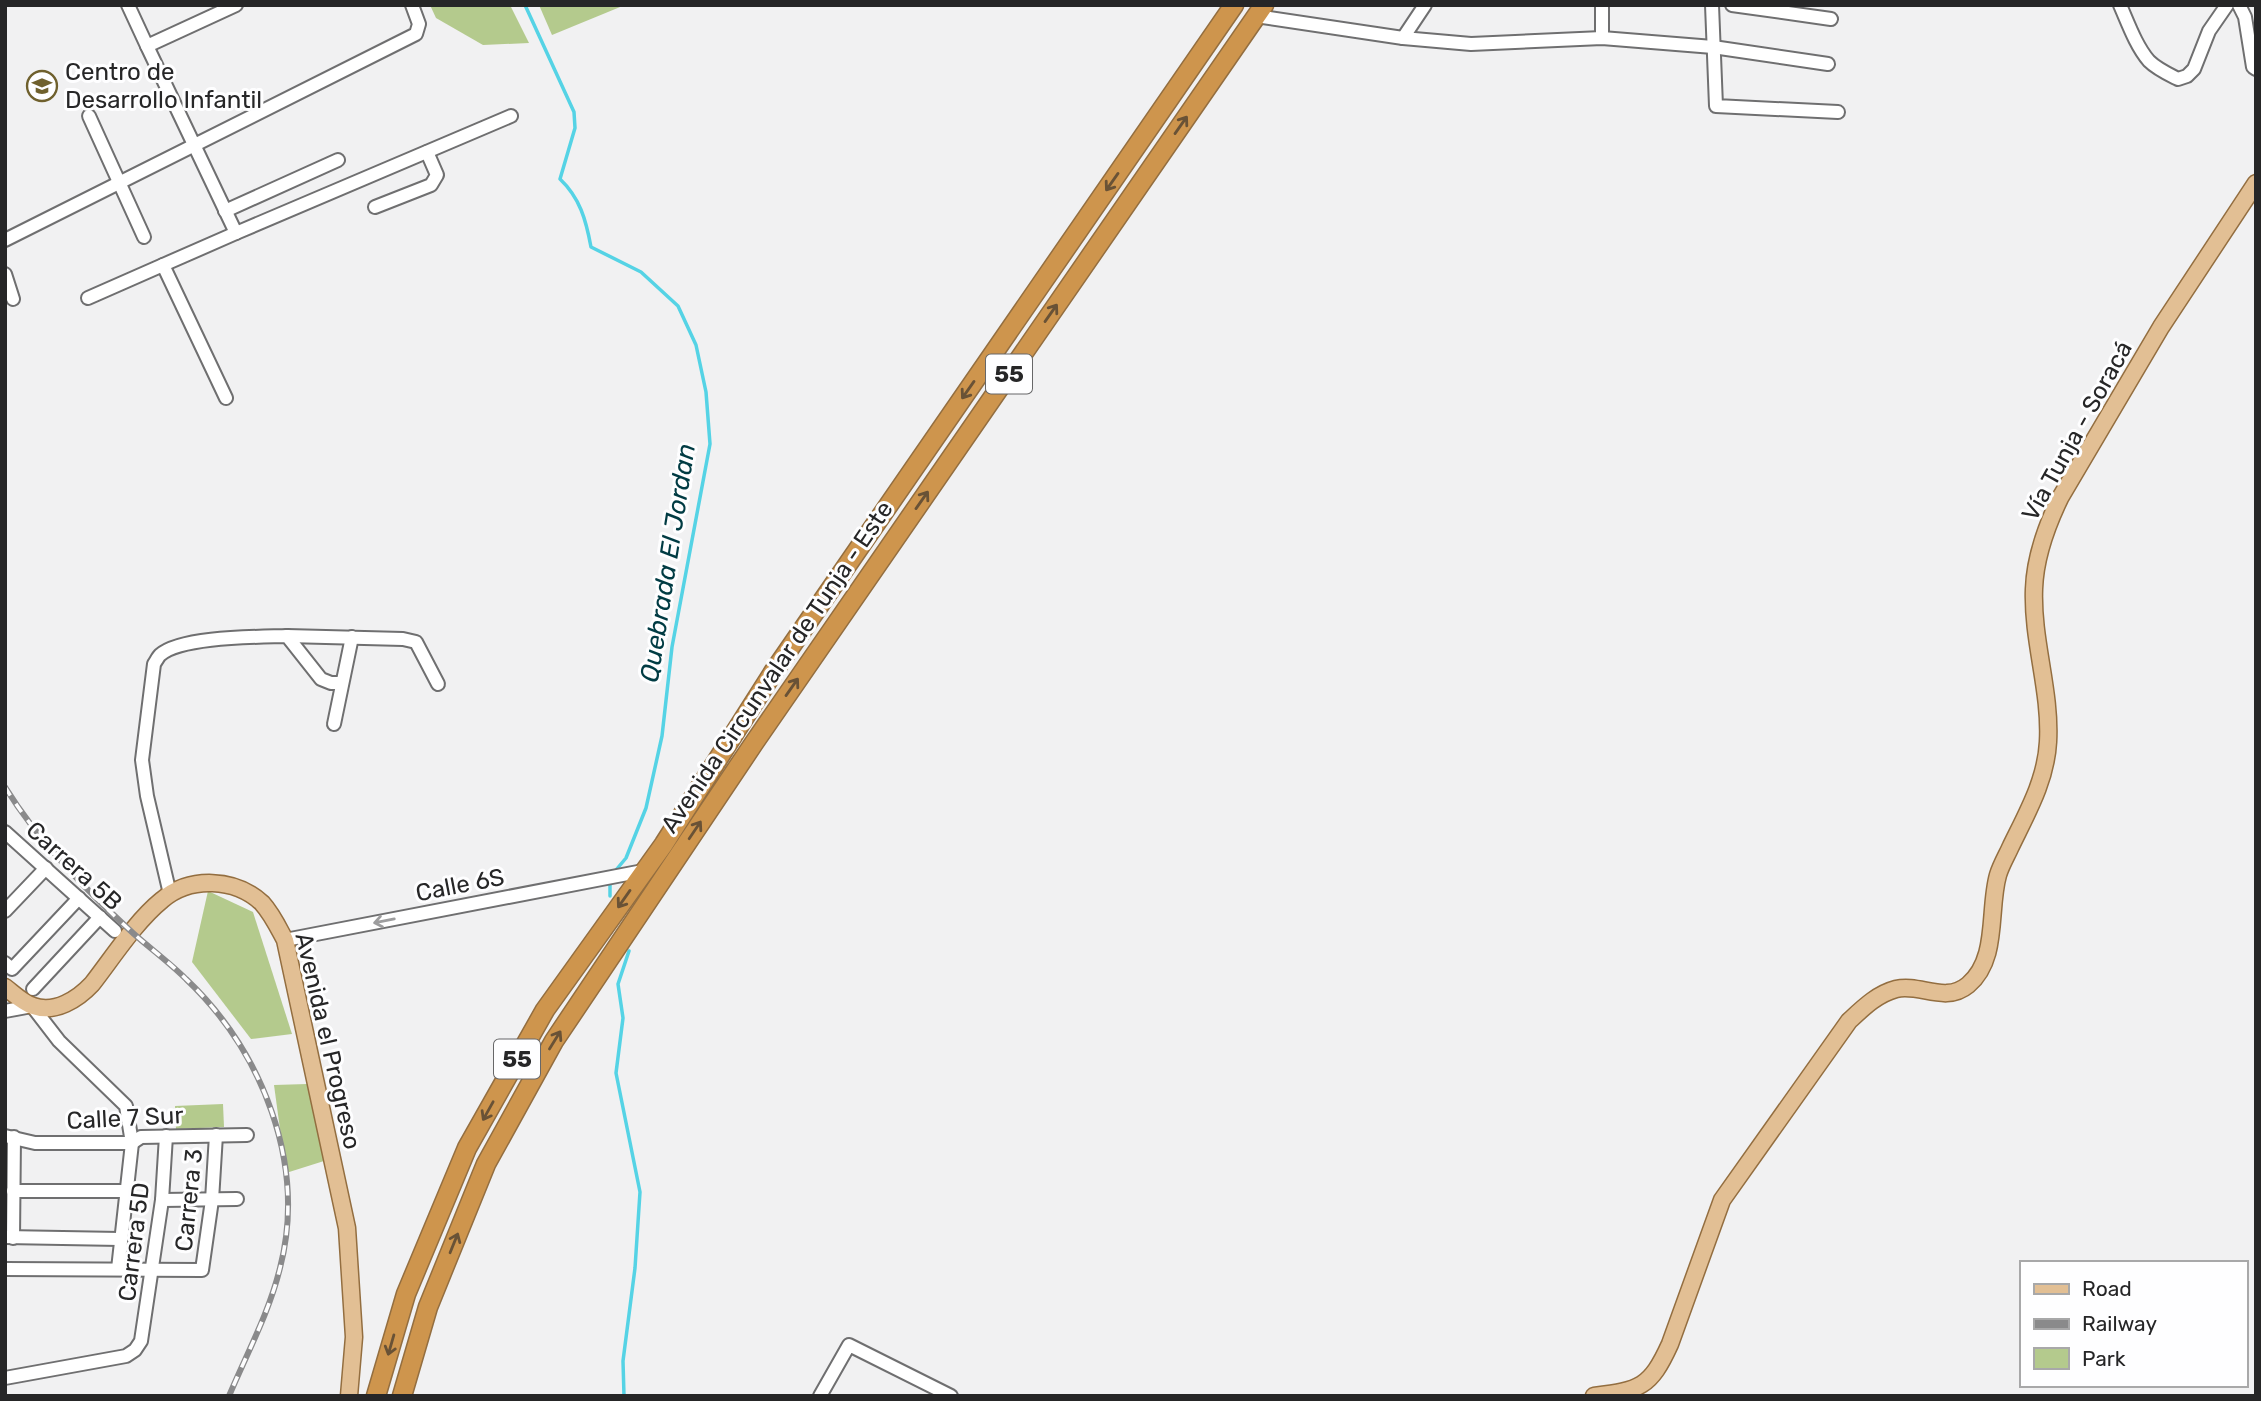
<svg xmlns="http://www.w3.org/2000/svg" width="2261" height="1401" viewBox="0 0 2261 1401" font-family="Rubik,sans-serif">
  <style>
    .green { fill: #b4ca8d }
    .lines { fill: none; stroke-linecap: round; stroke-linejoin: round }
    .stream { stroke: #55d3e5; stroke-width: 3.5 }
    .minor-casing { stroke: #6f6f70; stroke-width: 16 }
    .major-casing { stroke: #936e40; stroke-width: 19 }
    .highway-casing { stroke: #936e40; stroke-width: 21 }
    .minor { stroke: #fff; stroke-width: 12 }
    .major { stroke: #e2bf94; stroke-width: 16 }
    .highway { stroke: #ce954d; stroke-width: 18 }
    .rail-casing { stroke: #8a8a8b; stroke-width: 6 }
    .rail { stroke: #fefeff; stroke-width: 3.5; stroke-dasharray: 10; stroke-linecap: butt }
    .oneway { stroke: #695236 }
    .oneway2 { stroke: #9d9d9e }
    .labels { text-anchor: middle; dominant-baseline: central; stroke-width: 6; stroke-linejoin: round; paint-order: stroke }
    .shield { fill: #fefeff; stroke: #676768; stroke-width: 2 }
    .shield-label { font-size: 23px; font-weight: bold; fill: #262627 }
    .poi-label { font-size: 24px; fill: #262627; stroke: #fefeff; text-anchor: start }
    .street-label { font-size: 24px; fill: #262627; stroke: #fefeff }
    .water-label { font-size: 26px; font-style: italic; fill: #003b43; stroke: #fefeff }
  </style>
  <rect width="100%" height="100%" fill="#f1f1f2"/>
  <!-- green -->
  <g class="green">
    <path d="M430 5H510L529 43 483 45 436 18Z"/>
    <path d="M539 5H625L552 35Z"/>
    <path d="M208 891 253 912 292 1034 251 1039 192 962Z"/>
    <path d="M307 1084 324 1161 286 1173 274 1085Z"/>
    <path d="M223 1104 224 1127 176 1129 175 1106Z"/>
  </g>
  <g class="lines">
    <!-- stream -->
    <g class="stream">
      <path d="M525 5 574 112 575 128 560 179C580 198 586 220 591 247L641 272 678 306 696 345 706 392 710 444 672 647 662 736 646 808 626 858 616 870"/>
      <path d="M610 880V896"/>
      <path d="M624 1396 623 1361 635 1268 640 1192 616 1073 623 1018 618 984 629 951"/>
    </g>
    <!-- minor casing -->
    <g class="minor-casing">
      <g id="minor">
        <path d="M128 5 147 46 236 5"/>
        <path d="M1602 5V38"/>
        <path d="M1712 5 1716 106 1838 112"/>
        <path d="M1732 5 1831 19"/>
        <path d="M2120 5C2128 23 2136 46 2149 61 2157 69 2168 74 2178 79L2187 76 2194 69 2209 31 2227 5"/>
        <path d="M2239 5 2245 17 2253 67 2256 69"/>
        <path d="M1256 16 1403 38 1471 44 1602 38 1713 47 1828 64"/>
        <path d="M1403 38 1425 5"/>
        <path d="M147 46 236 233 163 265 226 398"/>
        <path d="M89 116 144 237"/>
        <path d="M375 207 431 185 437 175 427 152"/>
        <path d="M225 211 338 160"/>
        <path d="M236 233 511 116"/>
        <path d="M5 240 416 34 419 24 412 5"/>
        <path d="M5 274 13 299"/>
        <path d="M88 298 163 265"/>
        <path d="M287 636 403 639 416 642 438 684"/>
        <path d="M334 724 352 637"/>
        <path d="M5 832 115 931"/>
        <path d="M170 894 147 796 142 760 154 664C156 661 158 657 160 655 181 636 259 637 287 636L321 679 331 683H342"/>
        <path d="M5 911 46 868"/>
        <path d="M285 940 643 871"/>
        <path d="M5 963 12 969 79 898"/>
        <path d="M33 989 100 917"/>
        <path d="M5 1011 32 1006 59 1041 126 1106 132 1143 118 1269"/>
        <path d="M5 1136 35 1143H132L141 1137 247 1135"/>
        <path d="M13 1191H126"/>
        <path d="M162 1200 237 1199"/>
        <path d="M5 1237 120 1239"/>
        <path d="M13 1238 14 1137"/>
        <path d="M5 1269 202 1270 212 1200 216 1135"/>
        <path d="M5 1378 126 1356 135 1350 141 1341 162 1200 166 1136"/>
        <path d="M820 1396 849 1345 951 1396"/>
      </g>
    </g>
    <!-- major casing -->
    <g class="major-casing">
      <g id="major">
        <path d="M5 987C13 993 23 1003 33 1006 55 1014 78 999 92 984 113 957 136 921 162 900 190 876 235 878 262 903 272 914 278 927 285 940L347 1228 354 1337 349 1396"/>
        <path d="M1594 1396C1640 1390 1650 1388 1670 1344L1722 1200 1849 1021C1863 1008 1877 994 1896 989 1920 983 1945 1004 1968 985 1999 959 1988 910 1998 875 2001 865 2007 855 2011 846 2027 813 2046 780 2048 742 2051 691 2032 641 2034 589 2035 557 2046 527 2060 498L2161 327 2256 183"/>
      </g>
    </g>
    <!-- highway casing -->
    <g class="highway-casing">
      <g id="highway">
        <path d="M376 1396 406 1294 467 1148 545 1010 664 844 774 671 1234 5"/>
        <path d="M402 1396 428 1307 486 1164 554 1041 754 743 1264 5"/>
      </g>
    </g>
    <!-- minor -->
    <use href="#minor" class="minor"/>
    <!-- major -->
    <use href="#major" class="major"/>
    <!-- highway -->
    <use href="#highway" class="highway"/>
    <!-- rail casing -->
    <g class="rail-casing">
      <path id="rail" d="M5 787C39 842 86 890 134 934 151 949 170 963 186 979 262 1051 307 1164 280 1268 269 1313 247 1353 229 1396"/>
    </g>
    <!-- rail -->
    <use href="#rail" class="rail"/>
  </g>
  <!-- one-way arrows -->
  <defs><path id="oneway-shaft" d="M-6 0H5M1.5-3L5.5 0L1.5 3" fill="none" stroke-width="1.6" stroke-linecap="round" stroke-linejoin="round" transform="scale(1.75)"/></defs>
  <g class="oneway">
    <use href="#oneway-shaft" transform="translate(1181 125) rotate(-55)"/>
    <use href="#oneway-shaft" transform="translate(1112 182) rotate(125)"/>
    <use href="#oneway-shaft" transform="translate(1051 313) rotate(-55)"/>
    <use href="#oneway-shaft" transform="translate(968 390) rotate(125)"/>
    <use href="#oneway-shaft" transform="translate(922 500) rotate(-55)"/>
    <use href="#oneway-shaft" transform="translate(792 687) rotate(-55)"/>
    <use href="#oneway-shaft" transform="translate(695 830) rotate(-56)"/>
    <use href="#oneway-shaft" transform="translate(624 899) rotate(125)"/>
    <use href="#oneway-shaft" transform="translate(555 1040) rotate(-58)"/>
    <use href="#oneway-shaft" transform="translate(488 1111) rotate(119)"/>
    <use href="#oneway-shaft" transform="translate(454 1243) rotate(-68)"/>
    <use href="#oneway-shaft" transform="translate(391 1345) rotate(106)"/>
  </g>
  <use class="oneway2" href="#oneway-shaft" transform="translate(384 921) rotate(169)"/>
  <!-- icons -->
  <defs>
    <g id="school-ring" transform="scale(1.575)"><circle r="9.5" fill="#fefeff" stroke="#6f602d" stroke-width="1.5"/><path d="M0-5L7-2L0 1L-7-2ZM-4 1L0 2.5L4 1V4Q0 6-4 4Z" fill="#6f602d"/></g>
  </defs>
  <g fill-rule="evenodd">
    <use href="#school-ring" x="42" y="86"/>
  </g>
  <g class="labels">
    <!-- shield labels -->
    <g class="shield">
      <rect x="986" y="354.5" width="46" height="39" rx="5"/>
      <rect x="494" y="1039.5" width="46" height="39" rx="5"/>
    </g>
    <g class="shield-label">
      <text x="1009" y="374">55</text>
      <text x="517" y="1059">55</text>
    </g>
    <!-- poi labels -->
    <g class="poi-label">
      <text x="65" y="72">Centro de<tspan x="65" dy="28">Desarrollo Infantil</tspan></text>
    </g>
    <!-- street labels -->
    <g class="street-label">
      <text transform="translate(2077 431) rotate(-61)">Vía Tunja - Soracá</text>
      <text transform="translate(777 667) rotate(-56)">Avenida Circunvalar de Tunja - Este</text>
      <text transform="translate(74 866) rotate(42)">Carrera 5B</text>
      <text transform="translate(460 885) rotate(-11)">Calle 6S</text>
      <text transform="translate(328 1041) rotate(77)">Avenida el Progreso</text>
      <text transform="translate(125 1118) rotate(-3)">Calle 7 Sur</text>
      <text transform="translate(189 1200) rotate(-84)">Carrera 3</text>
      <text transform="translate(134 1242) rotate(-83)">Carrera 5D</text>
    </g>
    <!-- water labels -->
    <g class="water-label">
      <text transform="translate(668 563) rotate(-81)">Quebrada El Jordan</text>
    </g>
  </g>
  <!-- border -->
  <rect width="2261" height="1401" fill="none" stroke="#262627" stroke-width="14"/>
  <!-- legend -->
  <rect x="2020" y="1261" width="228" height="126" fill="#fefeff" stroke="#a8a8a9" stroke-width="2"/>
  <rect x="2034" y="1284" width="35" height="10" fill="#e2bf94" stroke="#a8a8a9" stroke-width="2"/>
  <text x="2082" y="1296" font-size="21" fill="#262627">Road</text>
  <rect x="2034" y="1319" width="35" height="10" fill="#8a8a8b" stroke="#a8a8a9" stroke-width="2"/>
  <text x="2082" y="1331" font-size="21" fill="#262627">Railway</text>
  <rect x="2034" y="1348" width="35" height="21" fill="#b4ca8d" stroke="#a8a8a9" stroke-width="2"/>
  <text x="2082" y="1366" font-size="21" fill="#262627">Park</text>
</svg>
